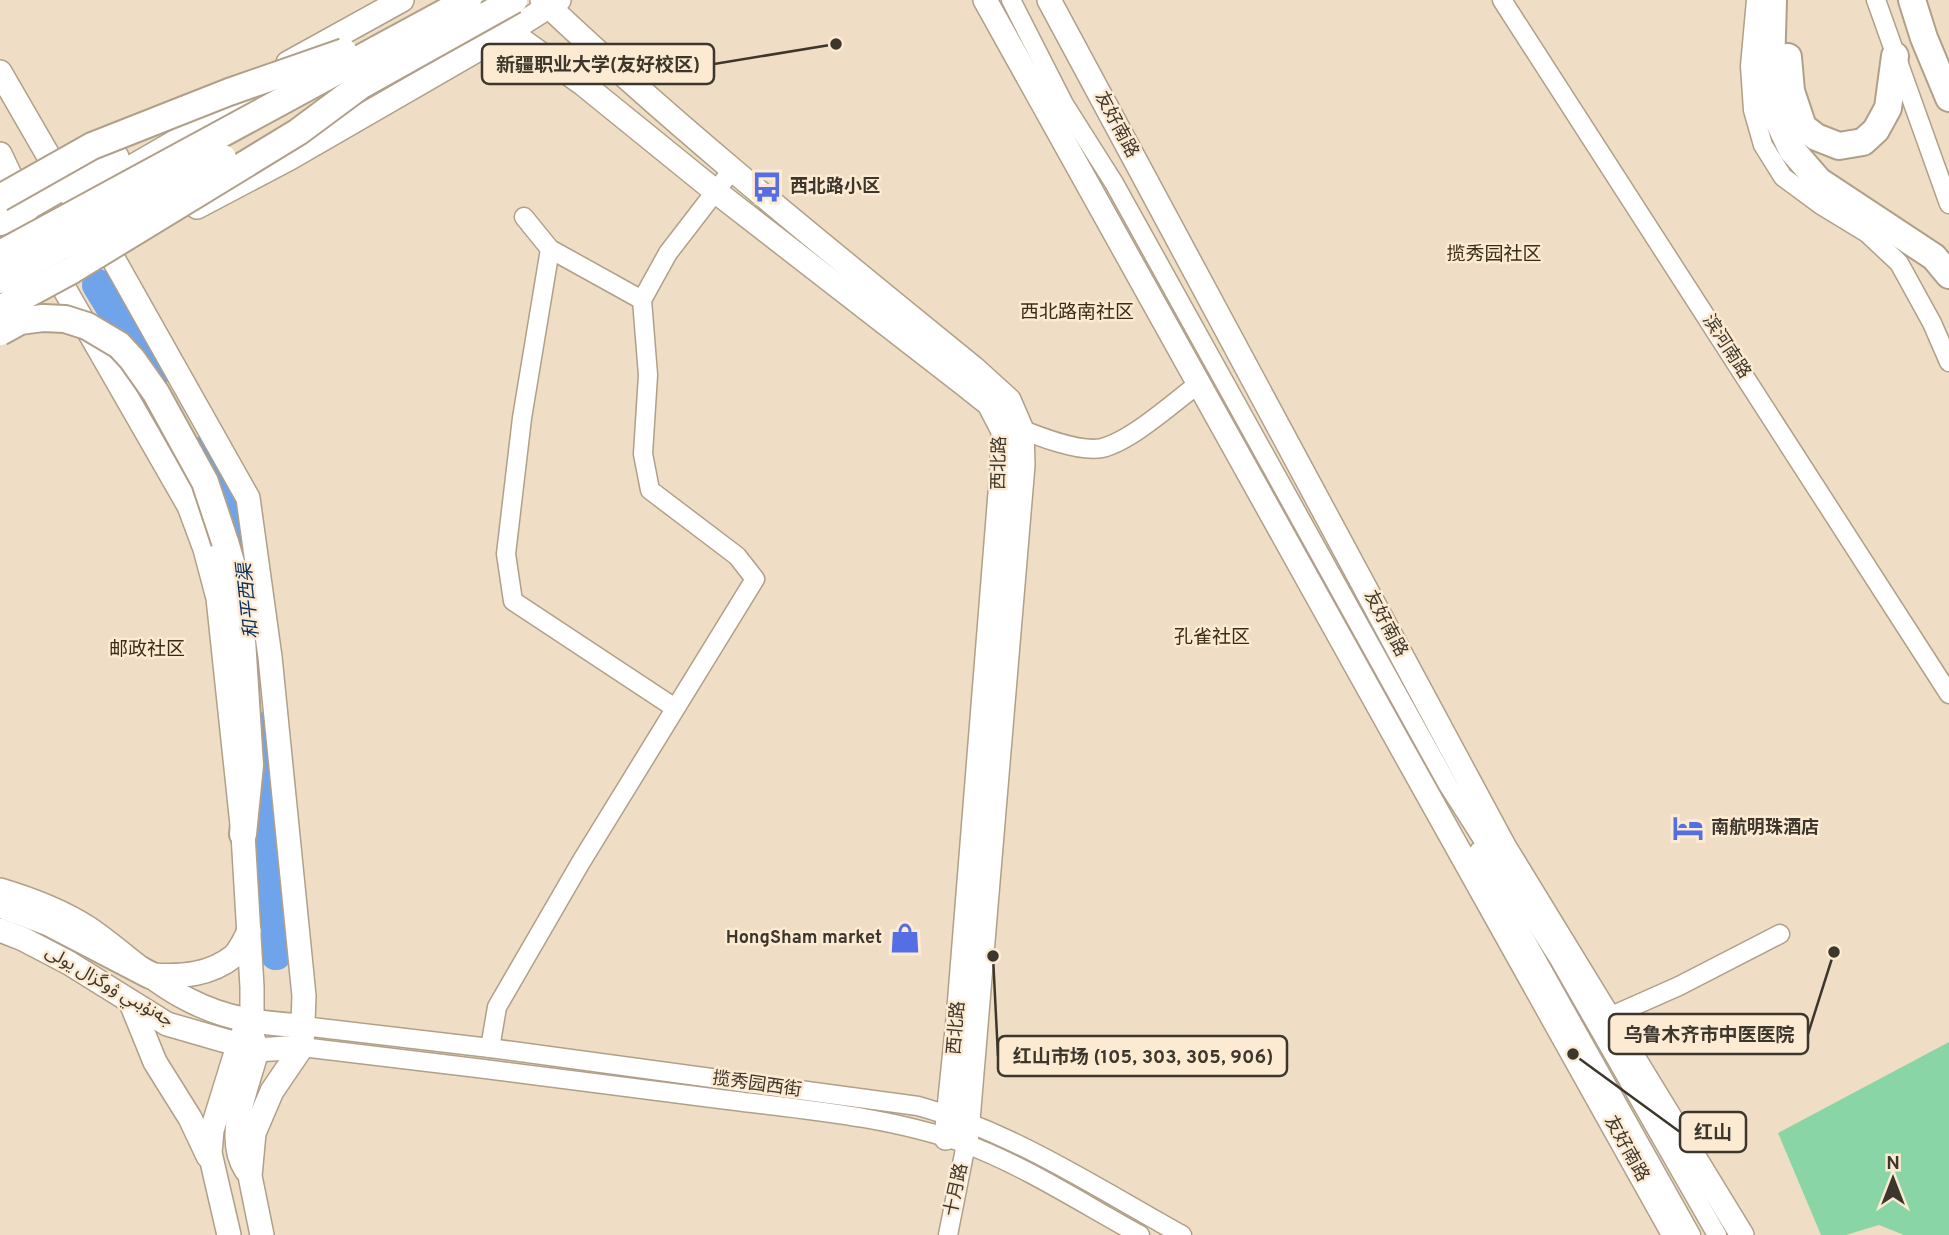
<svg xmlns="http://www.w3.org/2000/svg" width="1949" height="1235" viewBox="0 0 1949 1235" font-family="Overpass,'Noto Sans Arabic','Noto Sans SC',sans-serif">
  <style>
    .green { fill: #8ad5a5 }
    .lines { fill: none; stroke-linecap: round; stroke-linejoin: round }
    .river { stroke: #6fa3ea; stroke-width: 32 }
    .minor-casing { stroke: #b0a089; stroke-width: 21 }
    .major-casing { stroke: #b0a089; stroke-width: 26 }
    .highway-casing { stroke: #b0a089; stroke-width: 30 }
    .minor { stroke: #fff; stroke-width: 18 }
    .major { stroke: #fff; stroke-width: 23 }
    .highway { stroke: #fff; stroke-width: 26 }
    .highway-bridge-casing { stroke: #b0a089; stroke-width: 30; stroke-linecap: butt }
    .highway-bridge { stroke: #fff; stroke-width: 26 }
    .labels { text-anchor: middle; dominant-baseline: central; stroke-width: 5; stroke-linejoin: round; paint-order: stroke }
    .street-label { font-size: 18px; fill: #3d362c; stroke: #fcebd2 }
    .poi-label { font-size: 18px; font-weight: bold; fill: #3d362c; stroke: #fcebd2; text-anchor: start }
    .neighbourhood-label { font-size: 19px; fill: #392c18; stroke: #fcebd2 }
    .water-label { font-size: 19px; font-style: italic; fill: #0a2e5a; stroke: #fcebd2 }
    .leader { fill: none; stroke: #3d362c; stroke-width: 2.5 }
    .callout-dot { fill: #3d362c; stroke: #fcebd2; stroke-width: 2.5 }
    .callout { fill: #fcebd2; stroke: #3d362c; stroke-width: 2.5 }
    .callout-label { font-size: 19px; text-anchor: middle; font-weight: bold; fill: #3d362c }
  </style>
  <rect width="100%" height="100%" fill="#efdec5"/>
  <!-- green -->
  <path class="green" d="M1949 1042V1235H1904L1879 1225 1846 1235H1821L1778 1133Z"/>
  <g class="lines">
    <!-- river -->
    <g class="river">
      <path d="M98 285 153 375"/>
      <path d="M199 453 231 506 247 566 250 596"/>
      <path d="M259 728 276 954"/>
    </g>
    <!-- minor casing -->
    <g class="minor-casing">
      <g id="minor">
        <path d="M1011 0 1064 104 1114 183 1448 785 1559 959 1717 1235"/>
        <path d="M1502 0 1949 694"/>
        <path d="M1756 0 1750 66 1753 110 1763 145 1783 177 1821 205 1867 233 1899 263 1932 323 1949 362"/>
        <path d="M1876 0 1949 204"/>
        <path d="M524 217 550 249 642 300"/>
        <path d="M550 249 522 418 506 554 513 601 675 708"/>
        <path d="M1013 426C1035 435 1079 453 1102 448 1131 441 1173 403 1197 385"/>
        <path d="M1479 851 1502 898 1691 1235"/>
        <path d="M1609 1017 1679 986 1780 934"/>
        <path d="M303 1026 490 1048 918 1106C1013 1132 1097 1188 1182 1235"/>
        <path d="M302 1047C439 1063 575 1080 712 1098 796 1109 886 1115 966 1144 1027 1167 1083 1204 1140 1235"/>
        <path d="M490 1048 497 1007 581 862 755 579 737 556 650 490 643 454 648 375 642 300 668 253 732 170"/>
        <path d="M948 1235 966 1144"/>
      </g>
    </g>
    <!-- major casing -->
    <g class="major-casing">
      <g id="major">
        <path d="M542 0C680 131 829 250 976 370L1009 400 1022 430 1023 465 966 1144"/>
        <path d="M985 0C1212 413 1445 823 1674 1235"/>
        <path d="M1049 0 1504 846 1742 1235"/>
        <path d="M475 4 492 19 583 84 715 191 965 385 989 404 1003 431 1002 468 958 1020 946 1138"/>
        <path d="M288 63 402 0"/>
        <path d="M0 72 74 200 110 253 248 498 270 657 304 996 302 1047 272 1091 254 1133 250 1176 262 1235"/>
        <path d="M0 154 24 205"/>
        <path d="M83 195 206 124 295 78"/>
        <path d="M197 207 290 158 510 31 559 0"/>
        <path d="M26 209 117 157"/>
        <path d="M49 262 189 506 205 549 218 598 243 834 252 987V1011L238 1046 212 1130 210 1153 229 1235"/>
        <path d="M0 890C30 899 62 911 88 928 122 951 152 982 189 1000 228 1020 260 1023 303 1026"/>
        <path d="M0 930 23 939 69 963 167 1024 257 1050 302 1047"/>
        <path d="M153 975C182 977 210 975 234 956 240 950 245 939 249 931"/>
        <path d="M131 1003 155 1062 190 1118 208 1156"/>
        <path d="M246 1170C224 1135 248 1087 257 1050L253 1038"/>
      </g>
    </g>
    <!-- highway casing -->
    <g class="highway-casing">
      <g id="highway">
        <path d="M1773 0 1771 68 1774 112 1792 150 1819 181 1934 257 1949 275"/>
        <path d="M1912 0 1924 38 1949 98"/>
        <path d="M1788 57 1791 91 1803 127 1816 137 1839 146 1863 142 1876 130 1888 108 1895 56"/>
        <path d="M0 222 26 209"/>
        <path d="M225 542 235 576 240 608 250 765 243 834"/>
        <path d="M0 904 48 922 150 975"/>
      </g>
    </g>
    <!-- minor -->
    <use href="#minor" class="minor"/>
    <!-- major -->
    <use href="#major" class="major"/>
    <!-- highway -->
    <use href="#highway" class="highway"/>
    <!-- highway-bridge casing -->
    <g class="highway-bridge-casing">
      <g id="highway-bridge">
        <path d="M0 198 92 146 229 92 344 52"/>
        <path d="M0 254 468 0"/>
        <path d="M0 280 223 158"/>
        <path d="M0 309 72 270 298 132 360 86 514 0"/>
        <path d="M0 332 20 321 43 318 65 319 87 326 119 345 132 359 156 393 205 482 225 542"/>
      </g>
    </g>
    <!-- highway-bridge -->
    <use href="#highway-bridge" class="highway-bridge"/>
  </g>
  <!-- icons -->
  <defs>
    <g id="bus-bare" transform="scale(2.415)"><path d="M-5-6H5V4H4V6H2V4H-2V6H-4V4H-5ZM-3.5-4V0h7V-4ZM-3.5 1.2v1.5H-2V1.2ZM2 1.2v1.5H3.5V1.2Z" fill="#566ee4" stroke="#fcebd2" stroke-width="2.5" paint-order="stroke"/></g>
    <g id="hotel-bare" transform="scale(2.415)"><path d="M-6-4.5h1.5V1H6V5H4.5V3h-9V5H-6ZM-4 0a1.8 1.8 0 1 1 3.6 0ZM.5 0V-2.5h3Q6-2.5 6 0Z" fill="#566ee4" stroke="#fcebd2" stroke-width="2.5" paint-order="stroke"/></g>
    <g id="shop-bare" transform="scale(2.415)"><path d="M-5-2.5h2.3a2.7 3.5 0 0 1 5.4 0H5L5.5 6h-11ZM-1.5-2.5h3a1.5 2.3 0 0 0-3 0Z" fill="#566ee4" stroke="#fcebd2" stroke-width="2.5" paint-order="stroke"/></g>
  </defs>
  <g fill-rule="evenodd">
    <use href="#bus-bare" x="767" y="187"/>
    <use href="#hotel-bare" x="1688" y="828"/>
    <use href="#shop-bare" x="905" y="938"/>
  </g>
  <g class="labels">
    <!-- street labels -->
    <g class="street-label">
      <text transform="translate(1116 125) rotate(62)">友好南路</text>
      <text transform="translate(1726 347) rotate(57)">滨河南路</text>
      <text transform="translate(1000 463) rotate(-89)">西北路</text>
      <text transform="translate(1385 624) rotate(62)">友好南路</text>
      <text transform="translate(109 987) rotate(30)">جەنۇبىي ۋوگزال يولى</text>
      <text transform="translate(957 1028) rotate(-85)">西北路</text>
      <text transform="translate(757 1085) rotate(8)">揽秀园西街</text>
      <text transform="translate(1626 1149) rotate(61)">友好南路</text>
      <text transform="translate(957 1190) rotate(-78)">十月路</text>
    </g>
    <!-- poi labels -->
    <g class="poi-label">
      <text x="790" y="187">西北路小区</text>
      <text x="1711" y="828">南航明珠酒店</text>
      <text x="882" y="938" text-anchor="end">HongSham market</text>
    </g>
    <!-- neighbourhood labels -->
    <g class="neighbourhood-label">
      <text x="1494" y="255">揽秀园社区</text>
      <text x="1077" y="313">西北路南社区</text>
      <text x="1212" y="638">孔雀社区</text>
      <text x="147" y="650">邮政社区</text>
    </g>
    <!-- water labels -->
    <g class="water-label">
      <text transform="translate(249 601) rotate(-96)">和平西渠</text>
    </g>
  </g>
  <!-- callouts -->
  <path class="leader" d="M836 44L714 64M1834 952L1808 1034M993 956L998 1056M1573 1054L1680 1132"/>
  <g class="callout-dot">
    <circle cx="836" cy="44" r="7"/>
    <circle cx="1834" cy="952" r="7"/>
    <circle cx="993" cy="956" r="7"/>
    <circle cx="1573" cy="1054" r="7"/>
  </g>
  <g class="callout">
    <rect x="482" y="44" width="232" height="40" rx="7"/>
    <rect x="1609" y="1014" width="199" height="40" rx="7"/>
    <rect x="998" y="1036" width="289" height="40" rx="7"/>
    <rect x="1680" y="1112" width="66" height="40" rx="7"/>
  </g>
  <g class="callout-label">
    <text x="598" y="71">新疆职业大学(友好校区)</text>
    <text x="1709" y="1041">乌鲁木齐市中医医院</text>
    <text x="1143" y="1063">红山市场 (105, 303, 305, 906)</text>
    <text x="1713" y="1139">红山</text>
  </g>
  <!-- north arrow -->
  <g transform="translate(1893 1179)" stroke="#fcebd2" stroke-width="5" paint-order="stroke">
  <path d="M0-5L12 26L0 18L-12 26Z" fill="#3d362c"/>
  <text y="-10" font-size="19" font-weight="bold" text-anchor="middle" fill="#3d362c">N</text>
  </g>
</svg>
